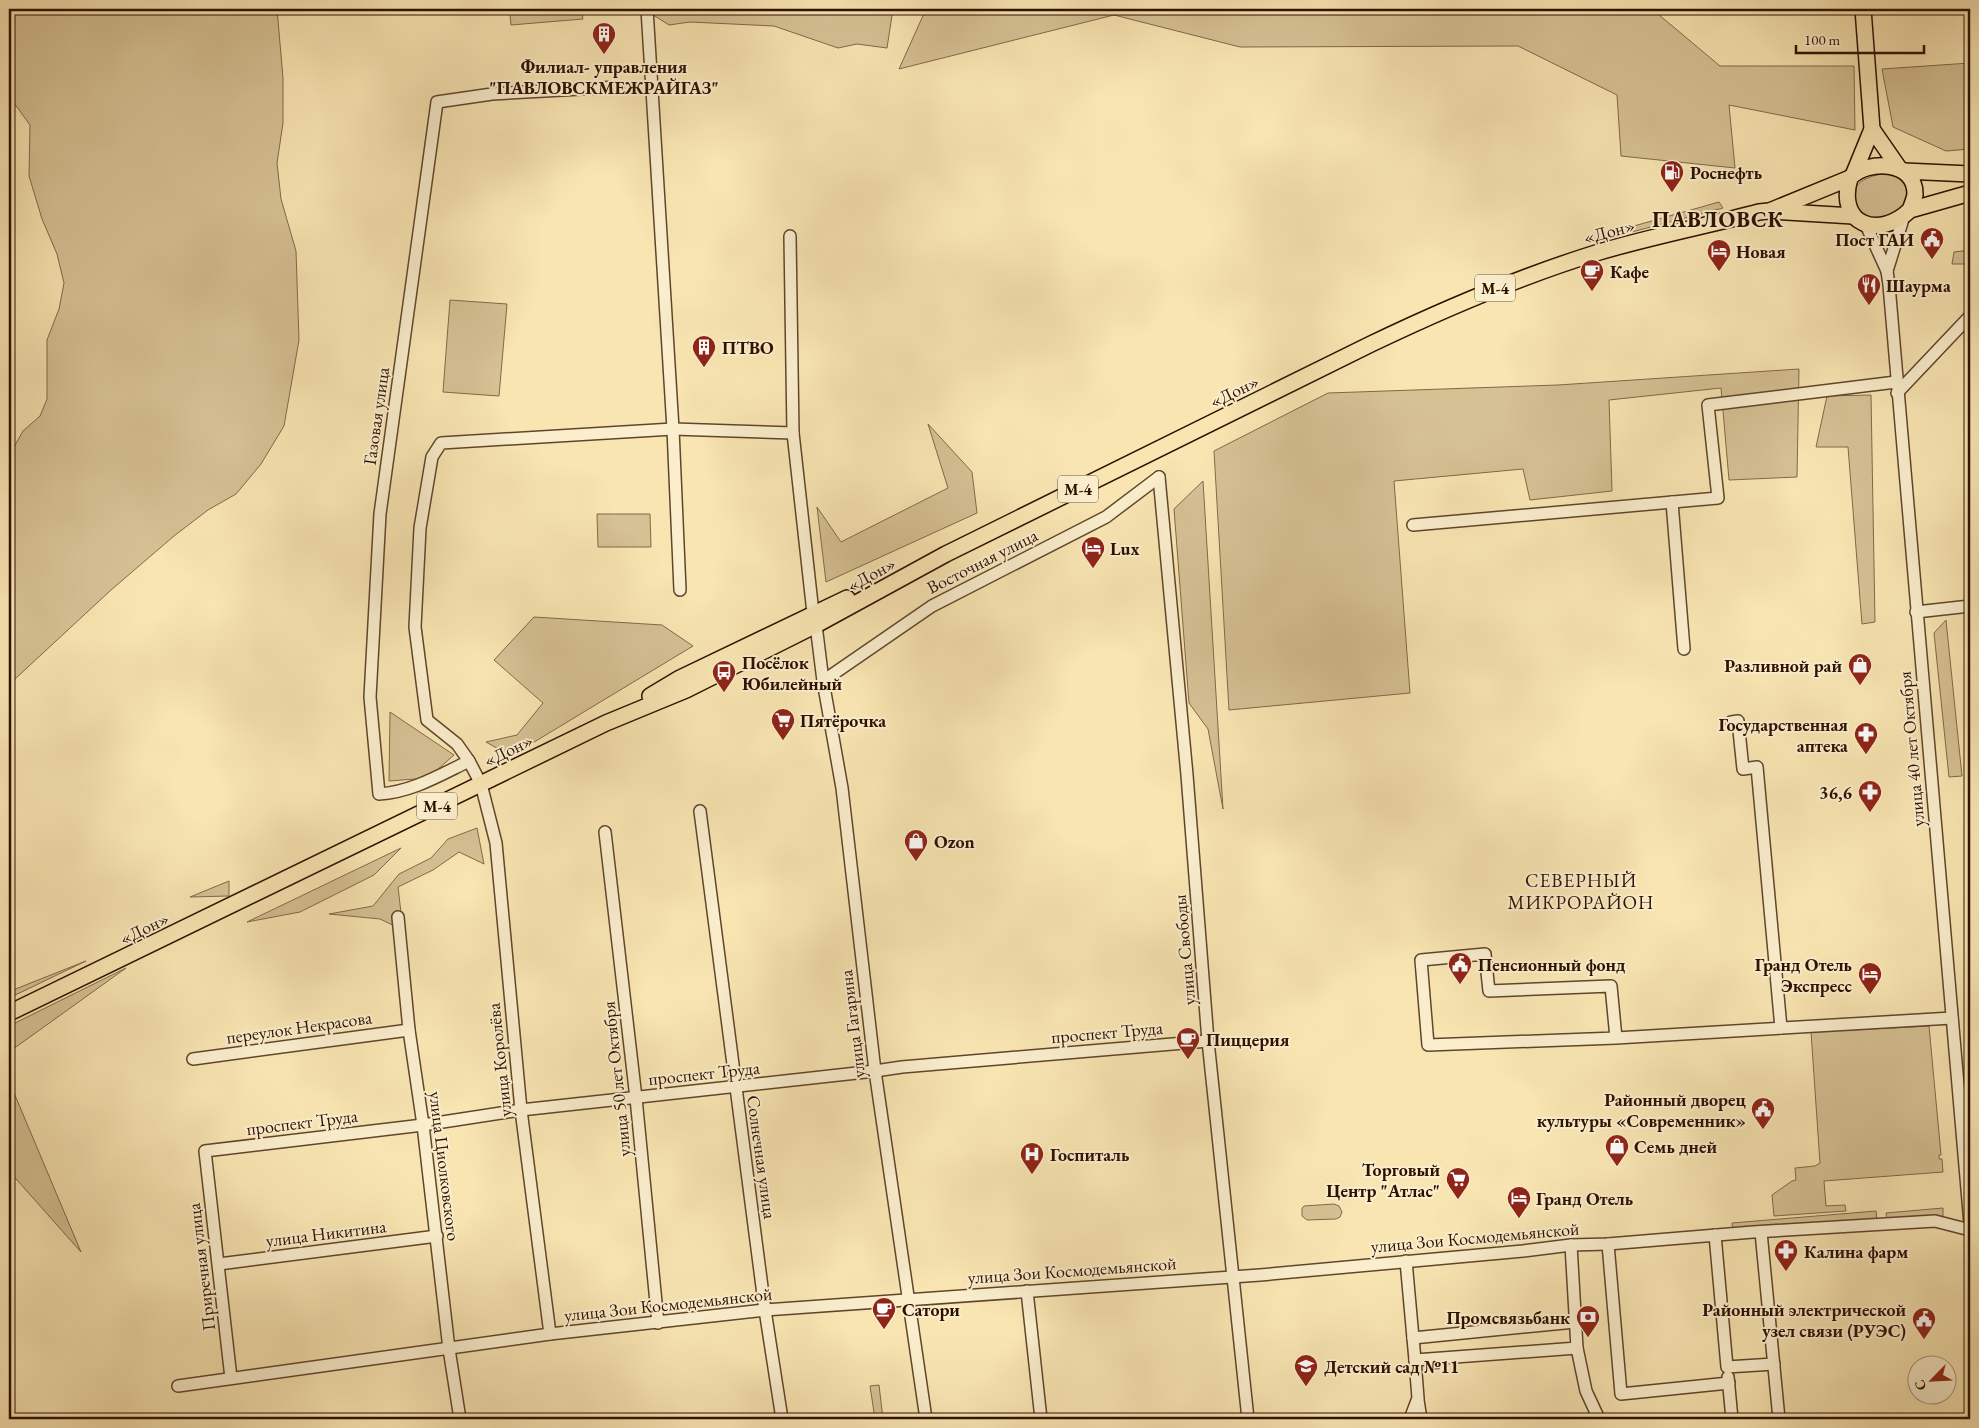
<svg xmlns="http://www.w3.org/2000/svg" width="1979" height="1428" viewBox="0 0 1979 1428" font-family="'EB Garamond',serif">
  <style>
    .green { fill: #d6c194; stroke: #82684a }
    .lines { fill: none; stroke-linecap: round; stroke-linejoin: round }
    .minor-casing { stroke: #60452c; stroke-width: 14 }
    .major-casing { stroke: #2e1000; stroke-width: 18 }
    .minor { stroke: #faeecd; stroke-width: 11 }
    .major { stroke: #f8e5b2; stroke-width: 15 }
    .labels { text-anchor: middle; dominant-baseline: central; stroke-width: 4; stroke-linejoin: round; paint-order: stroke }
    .shield { fill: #faeecd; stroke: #6b533e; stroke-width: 1 }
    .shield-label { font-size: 16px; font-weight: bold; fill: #2e1000 }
    .poi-label { font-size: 18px; font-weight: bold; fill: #2e1000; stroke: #faeecd; text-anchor: start }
    .street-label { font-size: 18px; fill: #2e1000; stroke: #faeecd }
    .neighbourhood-label { font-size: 19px; letter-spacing: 1px; fill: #2e1000; stroke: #faeecd }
    .district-label { font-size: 22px; font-weight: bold; letter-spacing: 1px; fill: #2e1000; stroke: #faeecd }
  </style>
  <rect width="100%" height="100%" fill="#f8e5b2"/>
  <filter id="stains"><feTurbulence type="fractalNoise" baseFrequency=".004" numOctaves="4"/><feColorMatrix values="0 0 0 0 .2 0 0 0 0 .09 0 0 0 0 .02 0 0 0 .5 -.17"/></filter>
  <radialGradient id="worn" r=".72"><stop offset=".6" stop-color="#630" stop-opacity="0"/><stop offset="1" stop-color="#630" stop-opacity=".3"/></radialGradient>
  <!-- green -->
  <g class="green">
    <path d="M9 9H277L283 78V123L277 163 281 199 296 251 299 340 284 426 261 464 236 494 208 510 174 536 111 590 15 679 9 688V456L23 431 40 416 47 399V340L59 309 64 283 57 254 42 219 29 176 30 125 9 96Z"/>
    <path d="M513 9H581L583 19 511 25 510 15Z"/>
    <path d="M644 9H893L887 48 857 44 838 48 774 26 690 22 669 25Z"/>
    <path d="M926 9H1652L1720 66H1854L1855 130 1729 105 1735 168 1621 156 1617 95 1518 46 1240 47 1114 15 899 69Z"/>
    <path d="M1970 63V149L1946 151 1893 127 1882 69Z"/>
    <path d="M1889 173C1908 182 1908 184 1907 205 1903 209 1897 214 1891 217 1859 230 1826 179 1889 173Z"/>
    <path d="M1719 202 1723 208 1628 233 1634 226Z"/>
    <path d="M1970 250V264H1952L1954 252Z"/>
    <path d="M450 300 507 304 499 396 443 392Z"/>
    <path d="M1799 369 1797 477 1729 480 1721 388 1609 400 1612 491 1530 500 1523 469 1394 481 1410 693 1229 710 1214 451 1328 393 1558 385Z"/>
    <path d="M1871 395 1875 622 1862 624 1848 447H1816L1827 396Z"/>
    <path d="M928 424 972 472 977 513 826 582 817 507 841 542 948 488Z"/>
    <path d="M1203 481 1223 809 1208 729 1189 703 1174 509Z"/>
    <path d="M597 514H650L651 547H598Z"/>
    <path d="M534 617 662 625 693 646 511 756 486 742 517 735 543 703 494 660Z"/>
    <path d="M1946 620 1962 776 1949 777 1934 633Z"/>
    <path d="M390 712 454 755 428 778 389 781Z"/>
    <path d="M477 828 484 864 459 852 433 870 398 887 403 930 380 919 329 914 373 906 399 874 431 858 448 839Z"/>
    <path d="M401 848 374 875 300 912 247 922Z"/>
    <path d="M229 881V896L190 897Z"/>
    <path d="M86 961 9 998V990H13Z"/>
    <path d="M126 968 9 1052V1026Z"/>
    <path d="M1929 1026 1941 1155H1939V1159H1942L1943 1172 1824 1181 1826 1206 1845 1205 1846 1211 1774 1216 1772 1195 1792 1181 1796 1180 1795 1168 1815 1166 1820 1163 1811 1032Z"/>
    <path d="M9 1081 81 1252 9 1171Z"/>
    <path d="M1334 1204 1339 1206 1342 1212 1340 1217 1336 1219 1307 1220 1302 1216V1208L1304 1206Z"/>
    <path d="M1943 1208V1217L1887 1221 1886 1213Z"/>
    <path d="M1876 1211 1877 1221 1733 1232 1732 1223Z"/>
    <path d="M879 1385 883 1419H875L870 1386Z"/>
  </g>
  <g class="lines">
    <!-- minor casing -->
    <g class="minor-casing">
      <g id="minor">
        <path d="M647 9 673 429 680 590"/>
        <path d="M1866 225 1887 271 1889 285 1970 1224"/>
        <path d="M790 236 793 433 813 613"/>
        <path d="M1887 271 1904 216"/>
        <path d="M1897 393 1970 316"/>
        <path d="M1159 477 1187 775 1208 1041 1248 1419"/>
        <path d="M1672 502 1684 649"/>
        <path d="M1413 525 1718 498 1708 405 1896 382"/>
        <path d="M1916 612 1970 606"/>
        <path d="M816 625 823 681 842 788 875 1071 926 1419"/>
        <path d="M823 681 932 606 1106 517 1159 477"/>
        <path d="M1731 722 1738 721 1743 769 1757 767 1781 1028"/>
        <path d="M469 761 457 744 427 720 415 627 420 528 432 457 441 443 673 429 793 433"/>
        <path d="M700 811 765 1310 782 1419"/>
        <path d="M605 832 636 1098 658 1323"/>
        <path d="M398 917 409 1030 423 1125 449 1349 460 1419"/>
        <path d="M1616 1038 1611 986 1489 991 1485 954 1421 960 1428 1045 1616 1038 1952 1018"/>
        <path d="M193 1059 409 1030"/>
        <path d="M1761 1232 1779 1419"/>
        <path d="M1715 1235 1727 1367 1774 1364"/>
        <path d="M1608 1244 1621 1394 1729 1383"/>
        <path d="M1406 1261 1415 1360 1577 1348 1571 1245"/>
        <path d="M219 1264 437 1236"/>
        <path d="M1027 1291 1041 1419"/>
        <path d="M550 1334 521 1110 496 843 481 784 469 761C440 775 412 792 379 794L370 697 380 514 437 102 492 94 618 87"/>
        <path d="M1413 1338 1575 1322"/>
        <path d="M1577 1348 1586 1391 1599 1419"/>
        <path d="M1728 1377 1732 1419"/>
        <path d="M231 1378 205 1151 423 1125 521 1110 875 1071 902 1067 1208 1041"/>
        <path d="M178 1386 550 1334 765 1310 1260 1275 1523 1251 1571 1245 1608 1244 1753 1232 1935 1221 1970 1230"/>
        <path d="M1418 1400 1421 1419"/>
        <path d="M1410 1419 1418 1398 1415 1360"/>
      </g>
    </g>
    <!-- major casing -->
    <g class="major-casing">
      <g id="major">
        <path d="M1872 129 1899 168"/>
        <path d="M1904 171 1970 174"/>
        <path d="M1854 173 1872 129 1863 9"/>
        <path d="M1850 178C1836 225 1879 240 1910 210L1970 193"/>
        <path d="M1772 210 1850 178C1867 159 1916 160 1915 195 1914 199 1912 205 1910 210"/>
        <path d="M650 696 680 678 847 598"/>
        <path d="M9 1013 606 723 686 690 816 625 946 554 1371 344C1444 309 1519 277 1596 253 1648 237 1706 226 1759 212L1769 211 1853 216"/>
      </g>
    </g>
    <!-- minor -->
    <use href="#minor" class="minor"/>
    <!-- major -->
    <use href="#major" class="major"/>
  </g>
  <!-- icons -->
  <defs>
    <g id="building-pin" transform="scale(1.25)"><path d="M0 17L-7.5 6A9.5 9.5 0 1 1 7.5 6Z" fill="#8f2418" stroke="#faeecd"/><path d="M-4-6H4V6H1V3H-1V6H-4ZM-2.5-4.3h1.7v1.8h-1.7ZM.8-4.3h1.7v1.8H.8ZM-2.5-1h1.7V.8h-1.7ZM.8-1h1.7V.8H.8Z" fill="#fff"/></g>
    <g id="fuel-pin" transform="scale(1.25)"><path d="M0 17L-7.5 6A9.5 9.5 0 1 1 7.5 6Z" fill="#8f2418" stroke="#faeecd"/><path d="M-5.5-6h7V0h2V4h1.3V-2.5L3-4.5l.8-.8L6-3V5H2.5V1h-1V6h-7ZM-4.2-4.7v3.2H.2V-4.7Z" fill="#fff"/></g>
    <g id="civic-pin" transform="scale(1.25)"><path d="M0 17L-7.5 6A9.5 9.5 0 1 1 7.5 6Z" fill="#8f2418" stroke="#faeecd"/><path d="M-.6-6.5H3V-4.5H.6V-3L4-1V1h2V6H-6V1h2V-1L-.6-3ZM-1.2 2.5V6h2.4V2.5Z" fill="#fff"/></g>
    <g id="hotel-pin" transform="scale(1.25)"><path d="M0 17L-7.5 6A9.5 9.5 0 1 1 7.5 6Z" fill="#8f2418" stroke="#faeecd"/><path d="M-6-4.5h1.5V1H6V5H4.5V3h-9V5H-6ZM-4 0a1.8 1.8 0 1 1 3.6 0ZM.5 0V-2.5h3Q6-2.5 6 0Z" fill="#fff"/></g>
    <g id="cafe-pin" transform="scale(1.25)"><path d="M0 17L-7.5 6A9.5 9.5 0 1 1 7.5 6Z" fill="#8f2418" stroke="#faeecd"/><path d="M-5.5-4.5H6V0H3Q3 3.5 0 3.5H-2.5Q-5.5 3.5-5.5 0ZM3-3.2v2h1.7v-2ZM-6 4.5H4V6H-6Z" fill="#fff"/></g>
    <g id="restaurant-pin" transform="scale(1.25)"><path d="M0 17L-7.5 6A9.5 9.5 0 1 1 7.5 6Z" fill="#8f2418" stroke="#faeecd"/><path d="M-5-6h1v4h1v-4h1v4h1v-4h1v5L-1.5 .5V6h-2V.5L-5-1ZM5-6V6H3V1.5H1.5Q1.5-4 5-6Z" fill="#fff"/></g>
    <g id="shop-pin" transform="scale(1.25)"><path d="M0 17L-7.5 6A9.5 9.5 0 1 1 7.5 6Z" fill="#8f2418" stroke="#faeecd"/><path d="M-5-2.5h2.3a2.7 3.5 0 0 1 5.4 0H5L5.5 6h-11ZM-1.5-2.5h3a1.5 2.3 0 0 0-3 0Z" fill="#fff"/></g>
    <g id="bus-pin" transform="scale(1.25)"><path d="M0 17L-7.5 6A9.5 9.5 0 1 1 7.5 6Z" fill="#8f2418" stroke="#faeecd"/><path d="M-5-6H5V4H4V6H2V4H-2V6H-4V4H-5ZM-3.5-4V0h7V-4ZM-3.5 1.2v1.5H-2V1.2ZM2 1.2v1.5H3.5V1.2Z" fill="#fff"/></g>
    <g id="supermarket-pin" transform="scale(1.25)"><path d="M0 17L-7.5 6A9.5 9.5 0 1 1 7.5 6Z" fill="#8f2418" stroke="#faeecd"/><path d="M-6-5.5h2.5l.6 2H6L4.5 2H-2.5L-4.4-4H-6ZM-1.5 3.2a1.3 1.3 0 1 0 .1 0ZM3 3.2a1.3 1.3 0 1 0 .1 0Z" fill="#fff"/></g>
    <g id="pharmacy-pin" transform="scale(1.25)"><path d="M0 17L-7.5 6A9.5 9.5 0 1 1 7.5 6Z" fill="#8f2418" stroke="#faeecd"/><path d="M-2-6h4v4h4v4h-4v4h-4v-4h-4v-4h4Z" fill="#fff"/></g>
    <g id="hospital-pin" transform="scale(1.25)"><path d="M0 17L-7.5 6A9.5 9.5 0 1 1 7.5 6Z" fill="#8f2418" stroke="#faeecd"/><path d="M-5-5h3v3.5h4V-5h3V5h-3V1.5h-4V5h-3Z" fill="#fff"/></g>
    <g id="bank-pin" transform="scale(1.25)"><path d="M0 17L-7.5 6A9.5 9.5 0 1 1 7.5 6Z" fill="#8f2418" stroke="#faeecd"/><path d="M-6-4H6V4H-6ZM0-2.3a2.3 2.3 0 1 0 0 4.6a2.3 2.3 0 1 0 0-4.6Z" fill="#fff"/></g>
    <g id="school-pin" transform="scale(1.25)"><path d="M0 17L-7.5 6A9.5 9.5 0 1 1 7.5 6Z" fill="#8f2418" stroke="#faeecd"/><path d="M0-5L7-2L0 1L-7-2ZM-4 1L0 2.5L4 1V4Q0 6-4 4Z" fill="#fff"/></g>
  </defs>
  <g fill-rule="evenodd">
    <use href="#building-pin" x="604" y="34"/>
    <use href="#fuel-pin" x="1672" y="172"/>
    <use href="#civic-pin" x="1932" y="239"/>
    <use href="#hotel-pin" x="1719" y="251"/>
    <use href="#cafe-pin" x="1592" y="271"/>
    <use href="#restaurant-pin" x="1869" y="285"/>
    <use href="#building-pin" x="704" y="347"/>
    <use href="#hotel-pin" x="1093" y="548"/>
    <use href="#shop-pin" x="1860" y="665"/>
    <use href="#bus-pin" x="724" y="672"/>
    <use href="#supermarket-pin" x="783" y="720"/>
    <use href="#pharmacy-pin" x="1866" y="734"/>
    <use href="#pharmacy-pin" x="1870" y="792"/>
    <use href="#shop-pin" x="916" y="841"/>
    <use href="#civic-pin" x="1460" y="964"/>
    <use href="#hotel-pin" x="1870" y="974"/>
    <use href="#cafe-pin" x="1188" y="1039"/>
    <use href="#civic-pin" x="1763" y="1109"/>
    <use href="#shop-pin" x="1617" y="1146"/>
    <use href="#hospital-pin" x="1032" y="1154"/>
    <use href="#supermarket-pin" x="1458" y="1179"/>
    <use href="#hotel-pin" x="1519" y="1198"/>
    <use href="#pharmacy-pin" x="1786" y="1251"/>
    <use href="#cafe-pin" x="884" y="1309"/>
    <use href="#bank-pin" x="1588" y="1317"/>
    <use href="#civic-pin" x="1924" y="1319"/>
    <use href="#school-pin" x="1306" y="1366"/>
  </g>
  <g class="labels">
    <!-- shield labels -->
    <g class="shield">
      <rect x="1475" y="274.5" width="40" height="27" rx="4"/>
      <rect x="1058" y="475.5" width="40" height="27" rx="4"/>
      <rect x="417" y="792.5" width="40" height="27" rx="4"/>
    </g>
    <g class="shield-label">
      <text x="1495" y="288">М-4</text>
      <text x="1078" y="489">М-4</text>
      <text x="437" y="806">М-4</text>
    </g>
    <!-- poi labels -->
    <g class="poi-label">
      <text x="604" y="66" text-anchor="middle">Филиал- управления<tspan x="604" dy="21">"ПАВЛОВСКМЕЖРАЙГАЗ"</tspan></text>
      <text x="1690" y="172">Роснефть</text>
      <text x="1914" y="239" text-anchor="end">Пост ГАИ</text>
      <text x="1736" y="251">Новая</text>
      <text x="1610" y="271">Кафе</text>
      <text x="1886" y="285">Шаурма</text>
      <text x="722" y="347">ПТВО</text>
      <text x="1110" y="548">Lux</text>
      <text x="742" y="662">Посёлок<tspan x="742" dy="21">Юбилейный</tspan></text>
      <text x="1842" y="665" text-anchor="end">Разливной рай</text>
      <text x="800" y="720">Пятёрочка</text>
      <text x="1848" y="724" text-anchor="end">Государственная<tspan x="1848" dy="21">аптека</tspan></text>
      <text x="1852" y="792" text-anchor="end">36,6</text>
      <text x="934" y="841">Ozon</text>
      <text x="1478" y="964">Пенсионный фонд</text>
      <text x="1852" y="964" text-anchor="end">Гранд Отель<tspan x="1852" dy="21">Экспресс</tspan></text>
      <text x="1206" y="1039">Пиццерия</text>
      <text x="1746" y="1099" text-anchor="end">Районный дворец<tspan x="1746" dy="21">культуры «Современник»</tspan></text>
      <text x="1634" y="1146">Семь дней</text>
      <text x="1050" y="1154">Госпиталь</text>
      <text x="1440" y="1169" text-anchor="end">Торговый<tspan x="1440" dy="21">Центр "Атлас"</tspan></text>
      <text x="1536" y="1198">Гранд Отель</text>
      <text x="1804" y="1251">Калина фарм</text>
      <text x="902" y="1309">Сатори</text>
      <text x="1906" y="1309" text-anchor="end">Районный электрической<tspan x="1906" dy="21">узел связи (РУЭС)</tspan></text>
      <text x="1570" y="1317" text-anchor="end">Промсвязьбанк</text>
      <text x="1324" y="1366">Детский сад №11</text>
    </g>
    <!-- street labels -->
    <g class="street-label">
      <text transform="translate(1609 231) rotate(-15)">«Дон»</text>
      <text transform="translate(1234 391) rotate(-26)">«Дон»</text>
      <text transform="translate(376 416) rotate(-82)">Газовая улица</text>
      <text transform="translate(982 561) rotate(-27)">Восточная улица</text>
      <text transform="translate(871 574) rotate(-29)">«Дон»</text>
      <text transform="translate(1911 749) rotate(-95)">улица 40 лет Октября</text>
      <text transform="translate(508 750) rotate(-26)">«Дон»</text>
      <text transform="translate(144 928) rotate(-26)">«Дон»</text>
      <text transform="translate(1184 950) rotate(-95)">улица Свободы</text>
      <text transform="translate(852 1024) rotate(-97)">улица Гагарина</text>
      <text transform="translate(299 1027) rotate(-8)">переулок Некрасова</text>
      <text transform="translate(1107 1032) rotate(-5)">проспект Труда</text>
      <text transform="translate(499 1060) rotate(-96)">улица Королёва</text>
      <text transform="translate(704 1073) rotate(-6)">проспект Труда</text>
      <text transform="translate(616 1079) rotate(-96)">улица 50 лет Октября</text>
      <text transform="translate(302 1122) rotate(-7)">проспект Труда</text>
      <text transform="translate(762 1157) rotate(82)">Солнечная улица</text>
      <text transform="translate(445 1166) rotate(83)">улица Циолковского</text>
      <text transform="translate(326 1233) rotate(-7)">улица Никитина</text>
      <text transform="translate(1475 1237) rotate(-5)">улица Зои Космодемьянской</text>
      <text transform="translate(201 1267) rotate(-97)">Приречная улица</text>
      <text transform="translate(1072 1270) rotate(-4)">улица Зои Космодемьянской</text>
      <text transform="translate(668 1304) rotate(-6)">улица Зои Космодемьянской</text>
    </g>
    <!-- neighbourhood labels -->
    <g class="neighbourhood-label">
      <text x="1581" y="880">СЕВЕРНЫЙ<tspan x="1581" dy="22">МИКРОРАЙОН</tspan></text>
    </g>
    <!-- district labels -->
    <g class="district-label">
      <text x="1718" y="219">ПАВЛОВСК</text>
    </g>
  </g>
  <!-- margin -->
  <rect width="1979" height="1428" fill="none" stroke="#f8e5b2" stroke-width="30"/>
  <rect x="10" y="10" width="1959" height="1408" fill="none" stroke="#2e1000" stroke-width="2.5"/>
  <rect x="15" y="15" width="1949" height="1398" fill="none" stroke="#2e1000"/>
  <!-- north arrow -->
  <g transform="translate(1932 1380) rotate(246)"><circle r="24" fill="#faeecd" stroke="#a8957b"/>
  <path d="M0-4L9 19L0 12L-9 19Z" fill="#8f2418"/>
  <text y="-8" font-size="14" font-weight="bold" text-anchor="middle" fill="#2e1000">С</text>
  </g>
  <!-- scale -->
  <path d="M1796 45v8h128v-8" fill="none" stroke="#2e1000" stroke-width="2.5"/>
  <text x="1804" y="45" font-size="15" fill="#2e1000" stroke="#faeecd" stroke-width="4" paint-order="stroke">100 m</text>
  <rect width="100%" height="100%" filter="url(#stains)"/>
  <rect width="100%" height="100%" fill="url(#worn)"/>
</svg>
